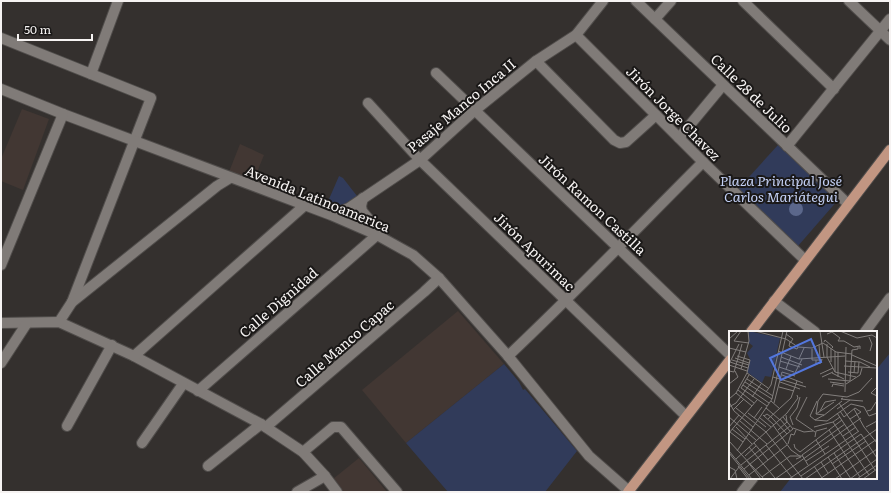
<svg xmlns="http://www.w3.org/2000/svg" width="891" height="493" viewBox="0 0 891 493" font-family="Literata,serif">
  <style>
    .built { fill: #423733 }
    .green { fill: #313b5a }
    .water { fill: #5b678b }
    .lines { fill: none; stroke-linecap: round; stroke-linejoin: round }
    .minor-casing { stroke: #504d4b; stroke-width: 12 }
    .major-casing { stroke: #504d4b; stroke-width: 12 }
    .minor { stroke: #807b78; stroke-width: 10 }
    .major { stroke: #c29682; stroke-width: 10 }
    .labels { text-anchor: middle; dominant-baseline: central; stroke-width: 4; stroke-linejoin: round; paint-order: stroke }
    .street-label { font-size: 14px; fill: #f6f3f2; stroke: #1a1817 }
    .park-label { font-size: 14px; font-style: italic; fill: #c3d0f5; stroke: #1a1817 }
    .inset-road { fill: none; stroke: #827e7c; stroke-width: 1 }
    .view { fill: #5377de; fill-opacity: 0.15; stroke: #5377de; stroke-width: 2 }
    .inset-edge { fill: none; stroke: #f6f3f2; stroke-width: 2 }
  </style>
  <rect width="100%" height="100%" fill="#34302e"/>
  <!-- built -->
  <g class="built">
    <path d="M22 109 49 119 23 190 1 181V159Z"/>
    <path d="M240 144 264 155 253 182 229 172Z"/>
    <path d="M458 311 504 364 406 443 362 390Z"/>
    <path d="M359 458 387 492H344L333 479Z"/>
  </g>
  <!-- green -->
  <g class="green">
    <path d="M778 145 838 200 798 246 738 189Z"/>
    <path d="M339 176 343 178 357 196C347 203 339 209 326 206Z"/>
    <path d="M890 353V492H780L791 478H876V370Z"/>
    <path d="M504 364 519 382 523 390 525 389 577 451 545 492H448L406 443Z"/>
  </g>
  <!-- water -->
  <circle class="water" cx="796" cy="209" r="7"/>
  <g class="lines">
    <!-- minor casing -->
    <g class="minor-casing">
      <g id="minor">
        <path d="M636 1 848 204"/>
        <path d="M743 1 834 89"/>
        <path d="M849 1 890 40"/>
        <path d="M655 19 671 1"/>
        <path d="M576 35 703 162 805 260"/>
        <path d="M1 38 151 98 72 302"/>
        <path d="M536 61 614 140 620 143 626 142 656 115"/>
        <path d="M436 73 730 355"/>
        <path d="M91 74 118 1"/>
        <path d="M1 89 63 114 331 215 377 235 413 255 439 278 508 356 589 456 630 492"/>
        <path d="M368 103 420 160 686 416"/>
        <path d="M679 138 723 85"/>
        <path d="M787 146 890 19"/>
        <path d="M363 198 361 206 362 211 382 235"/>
        <path d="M327 213 339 212 349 208 420 160 474 111 536 61 576 35 603 1"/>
        <path d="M1 265 63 114"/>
        <path d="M774 301 815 332"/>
        <path d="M59 322 72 302 217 186 230 178"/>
        <path d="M1 323 59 322 134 356 261 424 303 452 325 476 337 492"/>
        <path d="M865 332 890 298"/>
        <path d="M134 356 304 206"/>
        <path d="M508 356C575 293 638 227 703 162"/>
        <path d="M1 363 27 323"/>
        <path d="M198 391 377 235"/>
        <path d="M67 426 112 345"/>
        <path d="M266 427 424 292 439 278"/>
        <path d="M142 443 183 384"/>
        <path d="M303 452 333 427H341L397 492"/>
        <path d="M208 466 261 424"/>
        <path d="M297 492 325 476"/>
        <path d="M742 492 753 478"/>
      </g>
    </g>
    <!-- major casing -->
    <g class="major-casing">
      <g id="major">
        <path d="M751 332 890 150"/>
        <path d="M628 492 730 360"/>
      </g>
    </g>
    <!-- minor -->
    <use href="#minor" class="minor"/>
    <!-- major -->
    <use href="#major" class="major"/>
  </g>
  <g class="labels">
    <!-- street labels -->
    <g class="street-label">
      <text transform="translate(752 93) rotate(44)">Calle 28 de Julio</text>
      <text transform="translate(461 105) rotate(-40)">Pasaje Manco Inca II</text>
      <text transform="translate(674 113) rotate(45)">Jirón Jorge Chavez</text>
      <text transform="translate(318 198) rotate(22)">Avenida Latinoamerica</text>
      <text transform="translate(593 204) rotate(43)">Jirón Ramon Castilla</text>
      <text transform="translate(535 251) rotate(44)">Jirón Apurimac</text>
      <text transform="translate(278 302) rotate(-41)">Calle Dignidad</text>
      <text transform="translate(344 343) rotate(-41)">Calle Manco Capac</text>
    </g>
    <!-- park labels -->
    <g class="park-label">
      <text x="781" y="180">Plaza Principal José<tspan x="781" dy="16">Carlos Mariátegui</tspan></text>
    </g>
  </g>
  <!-- overview -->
  <g transform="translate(729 331)">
    <rect width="148" height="148" fill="#34302e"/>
    <path d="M20 0 51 7 42 46 36 45 33 52 18 41 21 28 18 22 24 15 20 12Z" fill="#313b5a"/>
    <path class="inset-road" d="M12 0 5 10 20 12M26 0 57 8 69 16 83 17 94 12M91 0 95 26M111 0 128 7 143 4 148 7M57 3 64 8 61 12M98 3 103 1 111 7 109 10H115L125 16 131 15V18M140 6 143 13 141 20M0 8 9 0M61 11 60 15 68 18 69 16M95 11 96 9 104 16 103 17M94 12 107 21 123 23M10 13 1 31 19 37M98 13V26L106 41 127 46M90 14 91 26M0 17 17 21M102 17V31M83 18V29H93M49 20 70 28 116 25M106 20V41M109 21V46M123 24 148 35M8 25 21 29 18 42M52 26 73 34M6 27 20 32M70 28 75 17M3 29 20 34M87 29V33L92 32 93 28M51 30 71 36M116 30 131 31 141 36M0 34 18 40M115 35 148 37M50 36 65 41M12 38 20 10 19 0M57 38 62 25M0 40 5 41 13 13M119 41 129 42 130 31M18 42 39 57M103 42 115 48M125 42 126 30M91 43 104 37M20 44 12 57 38 75M53 44 74 52M65 44 73 28M44 46 77 56M93 46 104 41M143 47 130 61 118 66 94 63 89 70 87 83 95 84 86 89 98 90 122 73 135 76 140 85 148 82M18 48 44 65M99 48 121 50 123 19 129 18V16M16 51 43 68M51 51 71 58M101 51 115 53M0 53 9 46 6 40M117 53 131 44 133 37M14 54 40 72M50 56 65 60M103 56 104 53 115 55M148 56 142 62 148 65M9 59 25 72M37 61 42 54 54 0M116 61 117 16M7 62 23 75M23 66 32 53M78 66 67 88 86 101M0 68 7 62 18 42M121 69 134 70M42 70 51 78M0 71 5 80 24 96M45 72 53 41 66 45M110 72 129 100M0 76 7 72 25 48M7 77 37 101 74 148M37 77 51 89M108 78 121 69 112 68 114 67M125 78 135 96 148 112M4 79 15 68M91 80 96 71 107 69M111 80 115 86 126 77 132 81 121 88M138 80 142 79 147 71M19 82 37 96M108 82 146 139M87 83 105 71M34 84 45 94M35 85 38 83 42 86 58 103M94 85 113 70M0 86 27 109M25 87 33 76M31 87 42 96M39 88 62 67 68 50M51 88 61 100M86 89 81 85 88 70M11 90 38 113M104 91 140 144M44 94 62 119 72 126 67 128M64 94 61 86 68 77 71 66M0 96 10 84M7 96 23 113M85 96 104 91 111 86M137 96 148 90M64 97 75 101 84 100M3 98 16 108M49 99 58 91 57 84M100 99 131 146M1 101 14 111M0 102 28 69M132 103 148 127M114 105 127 96M86 106 87 100 98 97M87 109 96 123M0 110 35 148M25 112 39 129M59 113 62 103 65 104 67 99M65 113 66 117 71 121 113 89M37 114 64 148M20 116 46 147M0 120 23 148M8 120 43 68 58 0M0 122 21 148M105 122 122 148M16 125 27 115M99 126 113 148M7 128 58 82 69 67 68 64M18 130 32 148M77 130 100 115M92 131 99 142M103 133 137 110M12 134 61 95M79 134 73 124 116 93M9 135 19 148M85 135 93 147M0 136 6 139 8 148M15 138 64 98 54 86M20 144 58 114M72 145 132 103M33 146 61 125H74M1 148 10 136M46 148 132 87M60 148 130 100M76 148 148 98M91 148 148 108M106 148 148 118M121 148 148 128M128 148 148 134M134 148 148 138"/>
    <path class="view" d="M82 8 92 31 52 49 41 27Z"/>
    <rect width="148" height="148" class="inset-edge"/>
  </g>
  <!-- border -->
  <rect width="891" height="493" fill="none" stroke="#f6f3f2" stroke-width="4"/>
  <!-- scale -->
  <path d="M18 34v6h74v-6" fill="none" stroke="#f6f3f2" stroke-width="2"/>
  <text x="24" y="34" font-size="12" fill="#f6f3f2" stroke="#1a1817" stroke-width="3" paint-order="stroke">50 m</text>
</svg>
